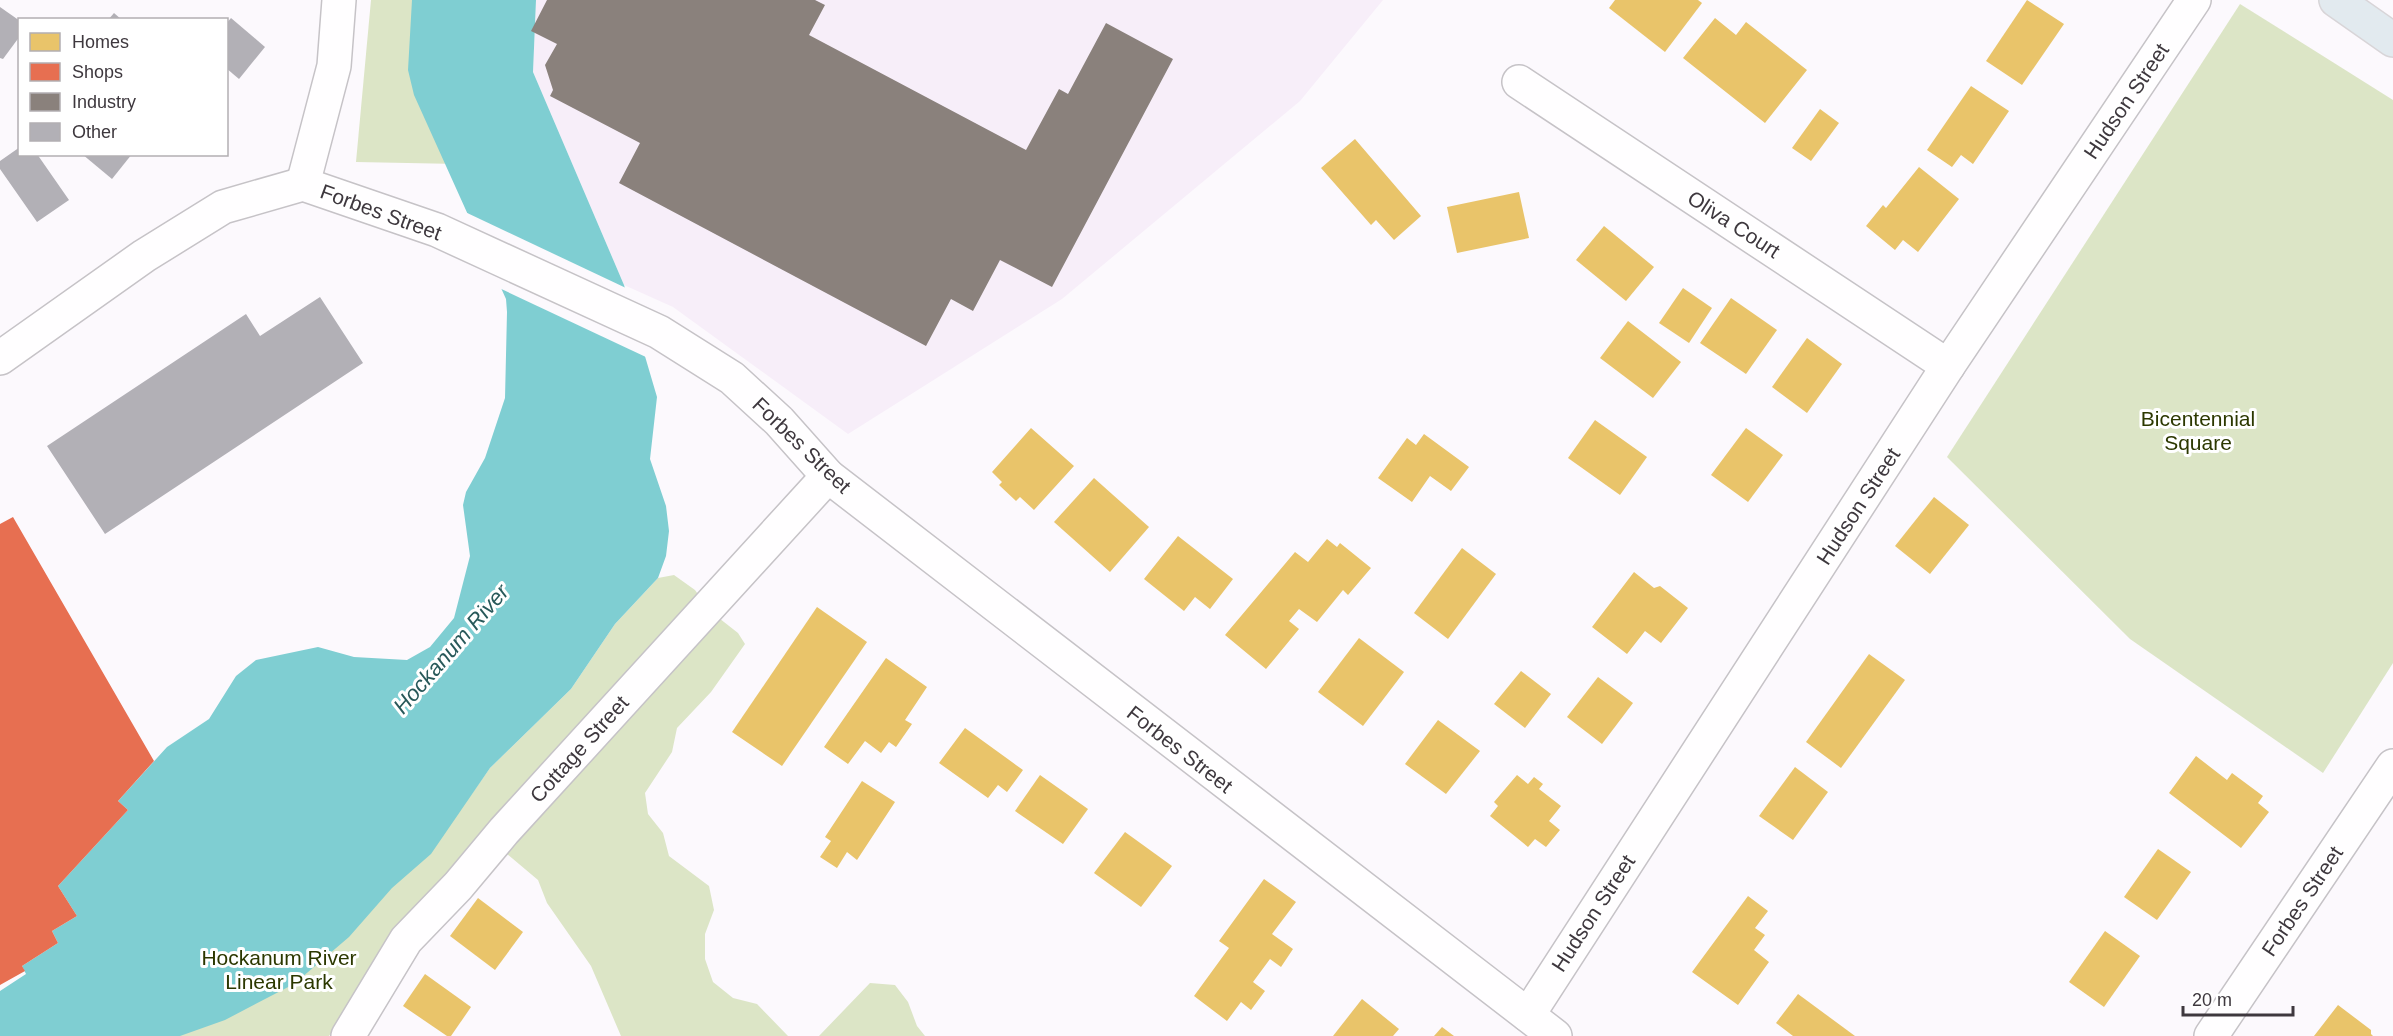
<svg xmlns="http://www.w3.org/2000/svg" width="2393" height="1036" viewBox="0 0 2393 1036" font-family="Arial,sans-serif">
  <style>
    .built { fill: #f7eef9 }
    .green { fill: #dce5c6 }
    .water { fill: #7fced2 }
    .pier { fill: #fcf9fd }
    .homes { fill: #e9c46a }
    .shops { fill: #e76f51 }
    .industry { fill: #8a817c }
    .building { fill: #b2b0b6 }
    .lines { fill: none; stroke-linecap: round; stroke-linejoin: round }
    .minor-casing { stroke: #c6c3c7; stroke-width: 36 }
    .major-casing { stroke: #d8d5d8; stroke-width: 36 }
    .minor { stroke: #fffeff; stroke-width: 33 }
    .major { stroke: #e2eaef; stroke-width: 33 }
    .labels { text-anchor: middle; dominant-baseline: central; stroke-width: 6; stroke-linejoin: round; paint-order: stroke }
    .street-label { font-size: 21px; fill: #3e383e; stroke: #fff }
    .park-label { font-size: 21px; fill: #2c3800; stroke: #fff }
    .water-label { font-size: 22px; font-style: italic; fill: #28595a; stroke: #fff }
  </style>
  <rect width="100%" height="100%" fill="#fcf9fd"/>
  <!-- built -->
  <path class="built" d="M536 0H1383L1300 101 1062 299 848 434 673 307 624 285 533 72Z"/>
  <!-- green -->
  <g class="green">
    <path d="M371 0H476L513 165 356 162Z"/>
    <path d="M2240 4 2393 100V663L2323 773 2130 639 1947 457Z"/>
    <path d="M674 575 695 590 710 611 738 633 745 644 711 692 677 728 672 752 645 793 648 814 663 833 669 856 709 886 714 910 705 934V959L713 982 733 998 757 1004 788 1036H621L591 966 547 903 538 880 500 848 387 955 329 1036H45L471 795 490 768 571 689 615 624 658 578Z"/>
    <path d="M870 983 895 985 908 1002 917 1026 925 1036H819Z"/>
  </g>
  <!-- water -->
  <path class="water" d="M412 0H536L533 72 624 285 657 397 650 459 666 506 669 531 666 556 658 578 615 624 571 689 490 768 431 854 392 888 349 937 294 984 225 1020 180 1036H0V991L26 974 22 966 58 943 52 931 77 916 58 886 128 810 118 801 167 747 209 719 236 676 256 660 318 647 354 657 407 660 430 647 454 618 470 556 463 505 466 492 485 458 505 398 507 312 506 299 414 95 408 70Z"/>
  <!-- pier -->
  <path class="pier" d="M463 211 626 288 648 358 497 287Z"/>
  <!-- homes -->
  <g class="homes">
    <path d="M1615 0H1698L1702 3 1665 52 1609 8Z"/>
    <path d="M2027 0 2064 24 2022 85 1986 61Z"/>
    <path d="M1715 18 1736 35 1746 22 1807 70 1765 123 1683 58Z"/>
    <path d="M1971 86 2009 111 1973 164 1961 155 1952 167 1927 150Z"/>
    <path d="M1820 109 1839 123 1811 161 1792 148Z"/>
    <path d="M1355 139 1421 216 1394 240 1376 220 1371 225 1321 168Z"/>
    <path d="M1919 167 1959 199 1918 252 1903 240 1895 250 1866 226 1883 205 1886 208Z"/>
    <path d="M1519 192 1529 238 1457 253 1447 207Z"/>
    <path d="M1604 226 1654 267 1626 301 1576 260Z"/>
    <path d="M1683 288 1712 308 1689 343 1659 323Z"/>
    <path d="M1731 298 1777 330 1746 374 1700 343Z"/>
    <path d="M1628 321 1681 362 1653 398 1600 358Z"/>
    <path d="M1807 338 1842 364 1807 413 1772 387Z"/>
    <path d="M1595 420 1647 457 1620 495 1568 458Z"/>
    <path d="M1031 428 1074 466 1034 510 1020 497 1016 501 999 485 1002 482 992 472Z"/>
    <path d="M1746 428 1783 455 1748 502 1711 475Z"/>
    <path d="M1424 434 1469 467 1451 491 1430 476 1412 502 1378 478 1407 438 1416 445Z"/>
    <path d="M1094 478 1149 527 1110 572 1054 522Z"/>
    <path d="M1934 497 1969 525 1930 574 1895 546Z"/>
    <path d="M1178 536 1233 579 1210 609 1195 597 1184 611 1144 579Z"/>
    <path d="M1327 539 1337 547 1340 543 1371 568 1348 595 1343 590 1317 622 1299 609 1289 621 1299 629 1266 669 1225 635 1295 552 1308 562Z"/>
    <path d="M1462 548 1496 574 1448 639 1414 613Z"/>
    <path d="M1634 572 1654 588 1660 586 1688 608 1661 643 1645 631 1627 654 1592 627Z"/>
    <path d="M817 607 867 642 782 766 732 732Z"/>
    <path d="M1359 638 1404 672 1363 726 1318 692Z"/>
    <path d="M1869 654 1905 680 1841 768 1806 742Z"/>
    <path d="M886 658 927 687 905 720 912 724 896 747 889 742 881 753 865 741 848 764 824 747Z"/>
    <path d="M1521 671 1551 694 1525 728 1494 704Z"/>
    <path d="M1598 677 1633 703 1602 744 1567 717Z"/>
    <path d="M1438 720 1480 751 1446 794 1405 764Z"/>
    <path d="M965 728 1023 770 1007 792 998 785 988 798 939 763Z"/>
    <path d="M2196 756 2227 780 2232 773 2263 796 2258 803 2269 812 2241 848 2169 793Z"/>
    <path d="M1795 767 1828 792 1793 840 1759 816Z"/>
    <path d="M1040 775 1088 809 1063 844 1015 811Z"/>
    <path d="M1517 775 1528 784 1534 777 1543 784 1539 789 1561 806 1549 821 1560 830 1546 847 1535 839 1528 847 1490 816 1498 806 1494 802Z"/>
    <path d="M862 781 895 802 857 860 847 852 837 868 820 857 831 841 825 837Z"/>
    <path d="M1125 832 1172 866 1141 907 1094 873Z"/>
    <path d="M2158 849 2191 872 2157 920 2124 897Z"/>
    <path d="M1264 879 1296 902 1272 934 1293 949 1281 967 1270 959 1253 982 1265 991 1251 1010 1241 1002 1227 1021 1194 996 1229 948 1219 941Z"/>
    <path d="M1748 896 1768 911 1755 928 1765 935 1754 950 1769 962 1738 1005 1692 972Z"/>
    <path d="M478 898 523 932 495 970 450 936Z"/>
    <path d="M2105 931 2140 956 2104 1007 2069 982Z"/>
    <path d="M425 974 471 1007 451 1036H447L403 1006Z"/>
    <path d="M1798 994 1855 1036H1793L1776 1023Z"/>
    <path d="M1362 999 1399 1029 1393 1036H1333Z"/>
    <path d="M2338 1005 2371 1030V1034L2373 1036H2314Z"/>
    <path d="M1442 1027 1454 1036H1434Z"/>
  </g>
  <!-- shops -->
  <path class="shops" d="M13 517 154 761 118 801 128 810 58 886 77 916 52 931 58 943 22 966 25 971 0 985V524Z"/>
  <!-- industry -->
  <path class="industry" d="M547 0H815L825 5 809 35 1026 150 1059 89 1068 94 1106 23 1173 59 1052 287 1000 260 973 311 951 299 926 346 619 183 640 143 550 96 553 90 545 65 557 44 531 31Z"/>
  <!-- building -->
  <g class="building">
    <path d="M0 7 20 21V36L3 59 0 58Z"/>
    <path d="M114 13 122 20H108Z"/>
    <path d="M231 18 265 47 239 79 226 68V24Z"/>
    <path d="M20 147V154H37L69 200 37 222 0 169V161Z"/>
    <path d="M82 154H132L112 179Z"/>
    <path d="M320 297 363 363 105 534 47 446 246 314 260 336Z"/>
  </g>
  <g class="lines">
    <!-- minor casing -->
    <g class="minor-casing">
      <g id="minor">
        <path d="M1519 82 1948 366"/>
        <path d="M303 184 334 66 339 0"/>
        <path d="M0 358 144 256 223 207 303 184 437 230 659 332 732 378 779 421 828 476 1555 1036"/>
        <path d="M1528 1015 1948 366 2194 0"/>
        <path d="M348 1036 406 940 458 886 504 831 828 476"/>
        <path d="M2211 1036 2393 766"/>
      </g>
    </g>
    <!-- major casing -->
    <g class="major-casing">
      <path id="major" d="M2336 0 2393 40"/>
    </g>
    <!-- minor -->
    <use href="#minor" class="minor"/>
    <!-- major -->
    <use href="#major" class="major"/>
  </g>
  <g class="labels">
    <!-- street labels -->
    <g class="street-label">
      <text transform="translate(2126 101) rotate(-56)">Hudson Street</text>
      <text transform="translate(381 212) rotate(20)">Forbes Street</text>
      <text transform="translate(1734 224) rotate(33)">Oliva Court</text>
      <text transform="translate(802 445) rotate(44)">Forbes Street</text>
      <text transform="translate(1858 506) rotate(-57)">Hudson Street</text>
      <text transform="translate(579 749) rotate(-48)">Cottage Street</text>
      <text transform="translate(1180 749) rotate(38)">Forbes Street</text>
      <text transform="translate(2302 901) rotate(-56)">Forbes Street</text>
      <text transform="translate(1593 913) rotate(-57)">Hudson Street</text>
    </g>
    <!-- park labels -->
    <g class="park-label">
      <text x="2198" y="418">Bicentennial<tspan x="2198" dy="24">Square</tspan></text>
      <text x="279" y="957">Hockanum River<tspan x="279" dy="24">Linear Park</tspan></text>
    </g>
    <!-- water labels -->
    <g class="water-label">
      <text transform="translate(451 649) rotate(-49)">Hockanum River</text>
    </g>
  </g>
  <!-- legend -->
  <rect x="18" y="18" width="210" height="138" fill="#ffffff" stroke="#b2afb2" stroke-width="1.5"/>
  <rect x="30" y="33" width="30" height="18" fill="#e9c46a" stroke="#b2afb2" stroke-width="1.5"/>
  <text x="72" y="48" font-size="18" fill="#3e383e">Homes</text>
  <rect x="30" y="63" width="30" height="18" fill="#e76f51" stroke="#b2afb2" stroke-width="1.5"/>
  <text x="72" y="78" font-size="18" fill="#3e383e">Shops</text>
  <rect x="30" y="93" width="30" height="18" fill="#8a817c" stroke="#b2afb2" stroke-width="1.5"/>
  <text x="72" y="108" font-size="18" fill="#3e383e">Industry</text>
  <rect x="30" y="123" width="30" height="18" fill="#b2b0b6" stroke="#b2afb2" stroke-width="1.5"/>
  <text x="72" y="138" font-size="18" fill="#3e383e">Other</text>
  <!-- scale -->
  <path d="M2183 1006v9h110v-9" fill="none" stroke="#3e383e" stroke-width="3"/>
  <text x="2192" y="1006" font-size="18" fill="#3e383e" stroke="#ffffff" stroke-width="4.5" paint-order="stroke">20 m</text>
</svg>
